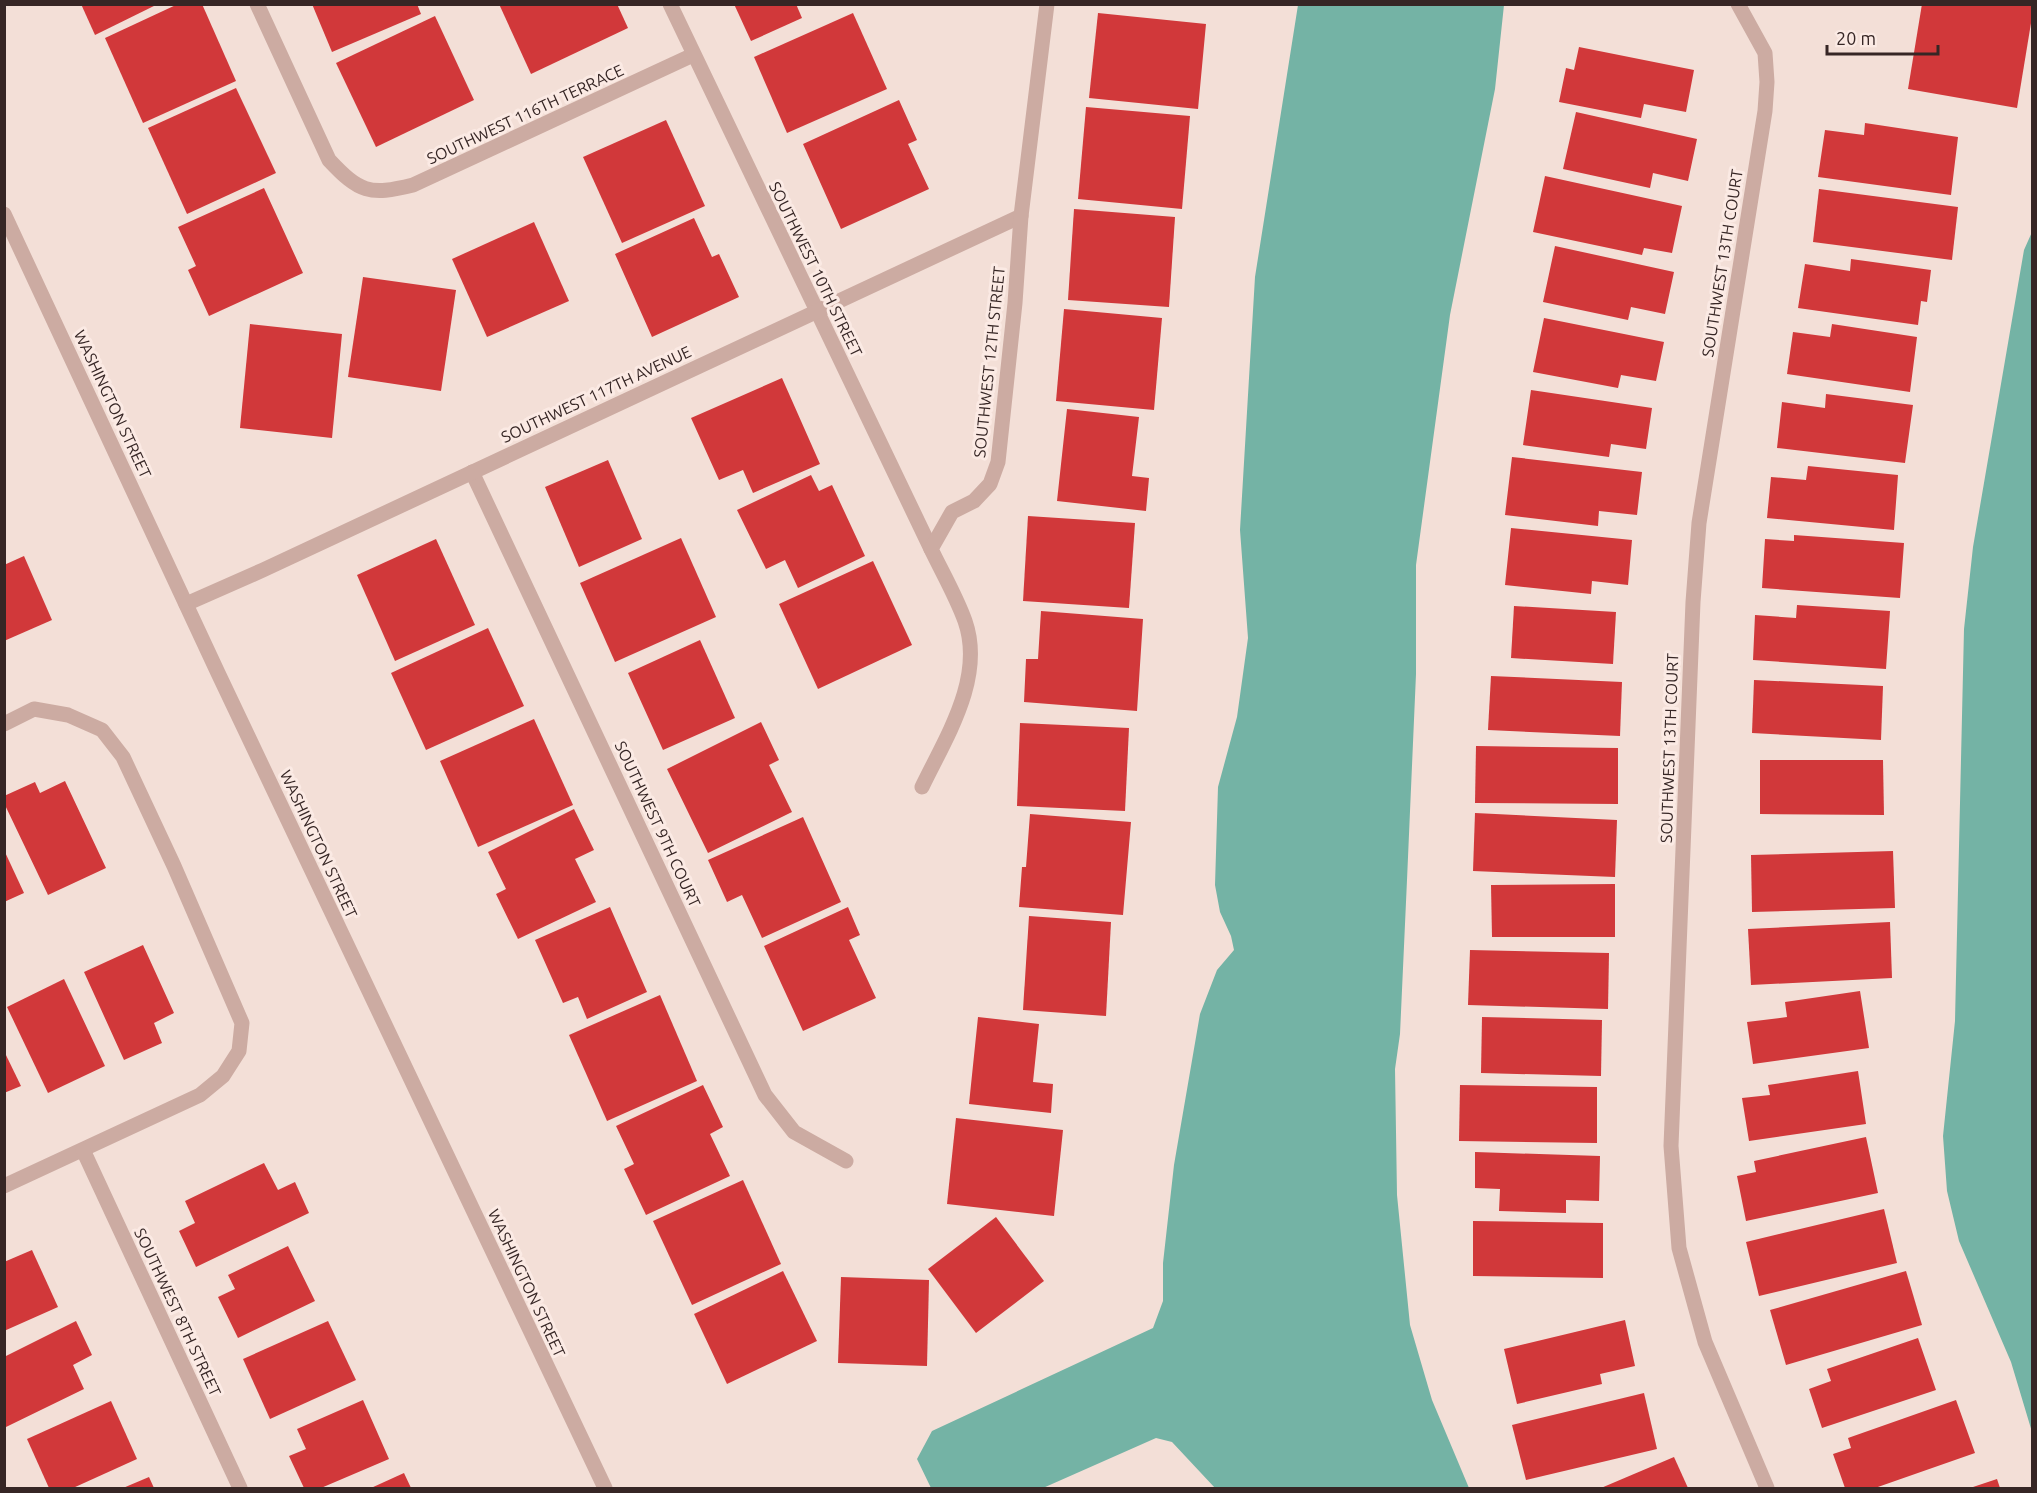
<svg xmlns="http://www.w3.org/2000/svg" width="2037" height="1493" viewBox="0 0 2037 1493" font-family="Ubuntu,sans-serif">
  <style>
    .water { fill: #74b3a5 }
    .building { fill: #d1383a }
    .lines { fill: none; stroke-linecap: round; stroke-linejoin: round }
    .minor { stroke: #ccaba2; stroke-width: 15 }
    .labels { text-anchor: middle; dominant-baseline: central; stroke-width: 6; stroke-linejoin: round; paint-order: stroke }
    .street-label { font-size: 16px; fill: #362625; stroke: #fbeae4 }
  </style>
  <rect width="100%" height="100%" fill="#f3dfd7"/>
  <!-- water -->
  <g class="water">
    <path d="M1298 5H1504L1495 89 1450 315 1416 565V674L1407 880 1400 1034 1395 1069 1397 1195 1410 1325 1432 1400 1469 1488H1215L1172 1442 1156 1438 1043 1488H931L917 1459 932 1431 1153 1328 1163 1301V1263L1174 1165 1200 1014 1217 970 1234 950 1231 936 1220 912 1215 885 1218 787 1237 717 1248 638 1240 530 1255 277Z"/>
    <path d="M2032 232V1432L2011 1362 1959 1241 1947 1191 1943 1136 1955 1021 1964 629 1973 547 2024 250Z"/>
  </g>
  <!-- building -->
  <g class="building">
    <path d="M81 4H158L95 35Z"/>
    <path d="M178 4H202L236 81 143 123 105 38Z"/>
    <path d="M312 4H417L421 14 332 52Z"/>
    <path d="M499 4H617L628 28 531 74Z"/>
    <path d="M734 4H796L802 18 751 41Z"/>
    <path d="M1922 4H2032V17L2017 108 1908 89Z"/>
    <path d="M853 13 887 89 787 133 754 57Z"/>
    <path d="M1098 13 1206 24 1198 109 1089 98Z"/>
    <path d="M435 16 474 100 376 147 336 63Z"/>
    <path d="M1579 47 1694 70 1686 112 1644 104 1641 118 1559 102 1566 68 1574 70Z"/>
    <path d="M236 88 276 173 187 214 148 128Z"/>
    <path d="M899 100 917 140 908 144 929 189 841 229 803 144Z"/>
    <path d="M1086 107 1190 116 1182 209 1078 199Z"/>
    <path d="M1576 112 1697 139 1688 181 1653 173 1650 188 1563 169Z"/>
    <path d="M666 120 705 206 622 243 583 157Z"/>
    <path d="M1865 123 1958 137 1951 195 1818 177 1825 130 1864 135Z"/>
    <path d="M1545 176 1682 206 1672 253 1644 248 1642 255 1533 232Z"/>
    <path d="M264 188 303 273 209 316 188 270 196 266 178 227Z"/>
    <path d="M1819 189 1958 207 1952 260 1813 242Z"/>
    <path d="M1074 209 1175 217 1169 307 1068 300Z"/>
    <path d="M694 218 712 257 719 254 739 297 652 337 615 254Z"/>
    <path d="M534 222 569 301 487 337 452 259Z"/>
    <path d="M1555 246 1674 272 1665 314 1631 307 1628 320 1543 302Z"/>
    <path d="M1851 259 1931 270 1927 302 1921 301 1918 325 1798 308 1805 264 1850 271Z"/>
    <path d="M363 277 456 290 441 391 348 377Z"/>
    <path d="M1064 309 1162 318 1154 410 1056 401Z"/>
    <path d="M1544 318 1664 342 1656 381 1621 375 1618 388 1533 372Z"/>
    <path d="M250 324 342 334 332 438 240 428Z"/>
    <path d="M1832 324 1917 337 1910 392 1787 374 1793 332 1830 337Z"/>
    <path d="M782 378 820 464 753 493 743 470 719 480 691 418Z"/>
    <path d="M1531 390 1652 408 1646 449 1611 444 1609 457 1523 445Z"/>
    <path d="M1826 394 1913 405 1905 463 1777 448 1782 402 1825 408Z"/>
    <path d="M1067 409 1139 417 1132 476 1149 478 1146 511 1057 501Z"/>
    <path d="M1512 457 1642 472 1637 515 1599 511 1598 526 1505 515Z"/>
    <path d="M608 460 642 539 579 567 545 487Z"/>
    <path d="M1808 466 1898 475 1894 530 1767 518 1771 477 1806 480Z"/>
    <path d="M811 475 819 491 832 485 865 556 798 588 785 560 766 569 737 510Z"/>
    <path d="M1028 516 1135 523 1129 608 1023 601Z"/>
    <path d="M1511 528 1632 540 1628 585 1592 581 1591 594 1505 585Z"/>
    <path d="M1794 535 1904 543 1900 598 1762 588 1765 539 1794 541Z"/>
    <path d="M681 538 716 617 615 662 580 583Z"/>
    <path d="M436 539 475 625 395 661 357 575Z"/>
    <path d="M24 556 52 620 4 641V565Z"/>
    <path d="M873 561 912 645 818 689 779 604Z"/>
    <path d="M1797 605 1890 611 1886 669 1753 660 1755 615 1796 618Z"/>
    <path d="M1514 606 1616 612 1613 664 1511 658Z"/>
    <path d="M1041 611 1143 619 1137 711 1024 702 1026 659H1038Z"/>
    <path d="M488 628 524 706 426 750 391 673Z"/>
    <path d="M700 640 735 718 663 750 628 673Z"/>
    <path d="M1491 676 1622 682 1620 736 1488 730Z"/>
    <path d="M1754 680 1883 686 1881 740 1752 733Z"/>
    <path d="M534 719 573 805 478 847 440 761Z"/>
    <path d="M761 722 779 760 769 765 792 812 708 853 667 769Z"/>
    <path d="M1020 723 1129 728 1125 811 1017 806Z"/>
    <path d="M1476 746 1618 748V804L1475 803Z"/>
    <path d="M1760 760H1883L1884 815 1760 814Z"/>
    <path d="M65 781 106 868 48 895 4 803V796L35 782 40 793Z"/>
    <path d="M574 809 594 850 575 859 596 902 518 939 496 894 506 889 488 852Z"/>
    <path d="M1475 813 1617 820 1615 877 1473 871Z"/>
    <path d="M1030 814 1131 822 1123 915 1019 907 1022 867H1026Z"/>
    <path d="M803 817 841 902 762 938 742 895 727 902 708 860Z"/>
    <path d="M4 850 24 893 4 902Z"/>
    <path d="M1893 851 1895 908 1752 912 1751 855Z"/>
    <path d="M1615 884V937H1492L1491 885Z"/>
    <path d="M610 907 647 992 587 1019 578 997 563 1003 535 940Z"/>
    <path d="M848 907 860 935 849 940 876 998 803 1031 764 946Z"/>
    <path d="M1029 916 1111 922 1106 1016 1023 1010Z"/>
    <path d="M1890 922 1892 978 1751 985 1748 929Z"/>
    <path d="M143 945 174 1013 154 1023 162 1043 124 1060 84 972Z"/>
    <path d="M1470 950 1609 953 1608 1009 1468 1005Z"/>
    <path d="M64 979 105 1066 48 1093 7 1007Z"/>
    <path d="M1860 991 1869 1048 1753 1064 1747 1022 1787 1017 1785 1002Z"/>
    <path d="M660 995 697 1081 607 1121 569 1035Z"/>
    <path d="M978 1017 1039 1024 1033 1082 1053 1084 1051 1113 969 1104Z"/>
    <path d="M1482 1017 1602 1020 1601 1076 1481 1073Z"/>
    <path d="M4 1051 21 1086 4 1093Z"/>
    <path d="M1858 1071 1866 1124 1749 1141 1742 1098 1770 1095 1768 1085Z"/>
    <path d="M703 1085 723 1127 710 1134 730 1176 646 1215 624 1169 634 1164 616 1126Z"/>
    <path d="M1460 1085 1597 1087V1143L1459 1141Z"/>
    <path d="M956 1118 1063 1130 1054 1216 947 1204Z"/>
    <path d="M1866 1137 1878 1193 1746 1221 1737 1176 1756 1172 1754 1161Z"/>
    <path d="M1475 1152 1600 1156 1599 1201 1566 1200V1213L1499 1211 1500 1189 1475 1188Z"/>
    <path d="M264 1163 278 1190 295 1182 309 1213 196 1267 179 1231 195 1223 185 1201Z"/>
    <path d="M743 1180 781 1264 692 1305 653 1221Z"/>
    <path d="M1884 1209 1897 1263 1759 1296 1746 1242Z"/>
    <path d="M996 1217 1044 1281 976 1333 928 1269Z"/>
    <path d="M1473 1221 1603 1223V1278L1473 1276Z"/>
    <path d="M288 1246 315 1301 238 1338 218 1297 235 1289 228 1275Z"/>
    <path d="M32 1250 58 1307 4 1331V1262Z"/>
    <path d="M783 1271 817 1341 727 1384 694 1314Z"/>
    <path d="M1906 1271 1922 1325 1786 1365 1770 1310Z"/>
    <path d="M841 1277 929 1280 927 1366 838 1363Z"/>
    <path d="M1625 1320 1635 1366 1600 1374 1602 1384 1517 1404 1504 1349Z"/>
    <path d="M76 1321 92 1355 73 1365 84 1389 6 1427 4 1424V1357Z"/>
    <path d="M328 1321 356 1380 270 1419 243 1359Z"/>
    <path d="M1918 1338 1936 1390 1822 1428 1809 1389 1831 1381 1827 1369Z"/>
    <path d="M1644 1393 1657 1449 1526 1480 1512 1425Z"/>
    <path d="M363 1400 389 1459 321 1488H304L289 1456 306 1449 297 1429Z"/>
    <path d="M1956 1400 1975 1453 1875 1488H1845L1833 1454 1851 1448 1848 1438Z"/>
    <path d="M111 1401 137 1459 73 1488H49L27 1439Z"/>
    <path d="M1674 1457 1688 1488H1601Z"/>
    <path d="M404 1473 411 1488H371Z"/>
    <path d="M149 1477 154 1488H123Z"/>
    <path d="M1997 1479 2000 1488H1970Z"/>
  </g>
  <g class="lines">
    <!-- minor -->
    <g class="minor">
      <path d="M257 4 329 160C359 192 369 196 413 185L693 55"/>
      <path d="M670 4 931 549"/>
      <path d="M1738 4 1765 53 1767 82 1765 111 1699 523 1693 602 1671 1146 1679 1248 1705 1342 1767 1488"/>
      <path d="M4 214 218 673 605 1488"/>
      <path d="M472 472 765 1095 794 1132 846 1161"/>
      <path d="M186 604 263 570 1021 216"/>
      <path d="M4 724 34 709 68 715 102 730 123 757 174 866 242 1023 239 1051 223 1076 200 1095 4 1186"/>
      <path d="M922 787C946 737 985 678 965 621 956 596 942 572 931 549L952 512 974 501 990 484 998 462 1015 303 1021 216 1047 4"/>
      <path d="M83 1150 240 1488"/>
    </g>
  </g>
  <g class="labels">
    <!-- street labels -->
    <g class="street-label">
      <text transform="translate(525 114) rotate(-25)">SOUTHWEST 116TH TERRACE</text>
      <text transform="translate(1722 263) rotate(-81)">SOUTHWEST 13TH COURT</text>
      <text transform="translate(816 269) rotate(64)">SOUTHWEST 10TH STREET</text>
      <text transform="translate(989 362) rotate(-84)">SOUTHWEST 12TH STREET</text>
      <text transform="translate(596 394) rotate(-25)">SOUTHWEST 117TH AVENUE</text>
      <text transform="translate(113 404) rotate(65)">WASHINGTON STREET</text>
      <text transform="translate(1669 748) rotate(-88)">SOUTHWEST 13TH COURT</text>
      <text transform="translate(658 824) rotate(65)">SOUTHWEST 9TH COURT</text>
      <text transform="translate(319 844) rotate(65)">WASHINGTON STREET</text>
      <text transform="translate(527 1283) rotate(65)">WASHINGTON STREET</text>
      <text transform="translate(178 1312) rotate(65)">SOUTHWEST 8TH STREET</text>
    </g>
  </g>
  <!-- border -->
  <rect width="2037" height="1493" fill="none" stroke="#362625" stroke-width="12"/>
  <!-- scale -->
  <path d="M1827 45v9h111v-9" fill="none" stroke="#362625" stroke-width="3"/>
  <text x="1836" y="45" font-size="18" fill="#362625" stroke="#fbeae4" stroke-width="4.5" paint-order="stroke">20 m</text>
</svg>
